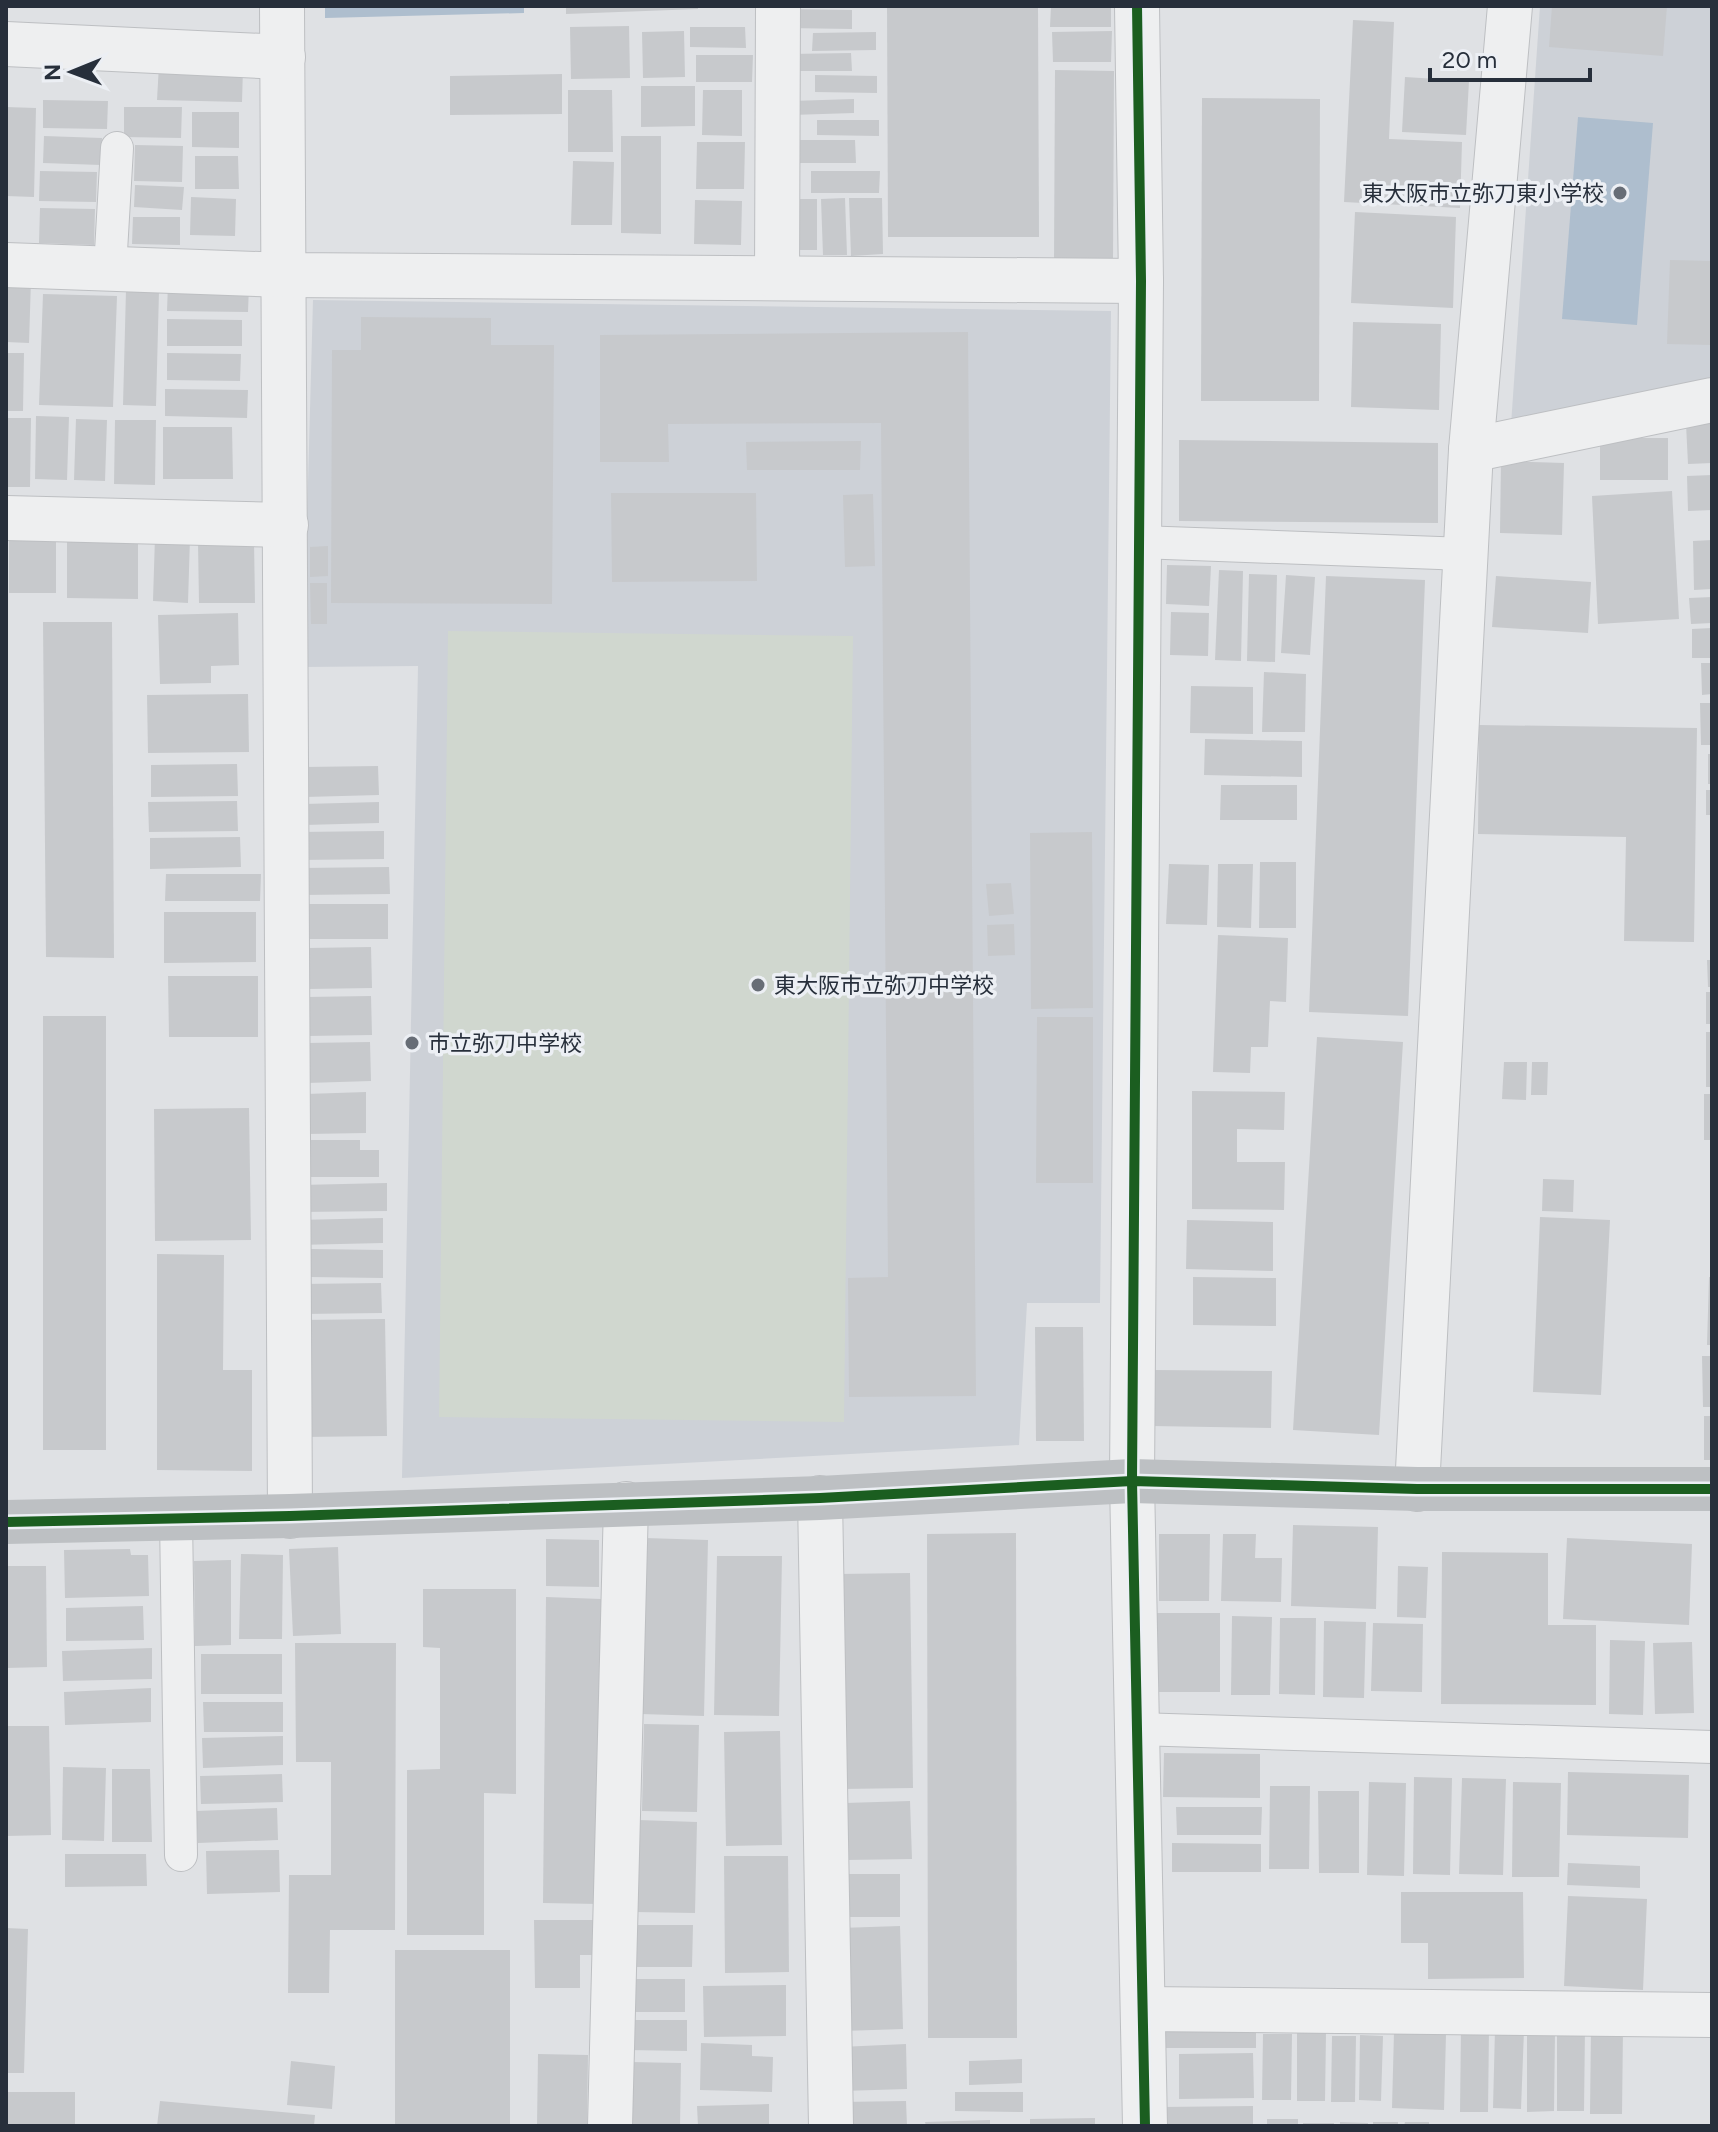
<svg xmlns="http://www.w3.org/2000/svg" width="1718" height="2132" viewBox="0 0 1718 2132" font-family="Figtree,'Noto Sans JP',sans-serif">
  <style>
    .built { fill: #cdd1d7 }
    .green { fill: #d0d7cf }
    .water { fill: #aebece }
    .building { fill: #c7c9cc }
    .lines { fill: none; stroke-linecap: round; stroke-linejoin: round }
    .lane-casing { stroke: #bdbfc2; stroke-width: 34 }
    .street-casing { stroke: #bdbfc2; stroke-width: 46 }
    .lane { stroke: #eeeff0; stroke-width: 32 }
    .street { stroke: #eeeff0; stroke-width: 44 }
    .secondary { stroke: #bdc0c3; stroke-width: 44 }
    .cycleway-casing { stroke: #eceff4; stroke-width: 15 }
    .cycleway { stroke: #1b5e20; stroke-width: 10 }
    .poi-dot { fill: #676d76; stroke: #eceff4; stroke-width: 3 }
    .labels { text-anchor: middle; dominant-baseline: central; stroke-width: 7; stroke-linejoin: round; paint-order: stroke }
    .poi-label { font-size: 22px; fill: #272f3b; stroke: #eceff4; text-anchor: start }
  </style>
  <rect width="100%" height="100%" fill="#dfe1e4"/>
  <!-- built -->
  <g class="built">
    <path d="M1540 6H1712V381L1511 425Z"/>
    <path d="M313 300 1111 311 1100 1303H1027L1019 1445 402 1478 418 666 303 667Z"/>
  </g>
  <!-- green -->
  <path class="green" d="M448 631 853 636 844 1422 439 1417Z"/>
  <!-- water -->
  <g class="water">
    <path d="M325 6H524V13L325 18Z"/>
    <path d="M1578 117 1653 123 1637 325 1562 319Z"/>
  </g>
  <!-- building -->
  <g class="building">
    <path d="M566 6H698V9L566 14Z"/>
    <path d="M887 6H1038L1039 237H888Z"/>
    <path d="M1051 6H1111V27H1050Z"/>
    <path d="M1552 6H1667L1663 56 1549 47Z"/>
    <path d="M787 9 852 10V29L786 28Z"/>
    <path d="M1353 20 1394 22 1389 139 1462 142 1460 208 1344 202Z"/>
    <path d="M629 26 630 78 571 79 570 27Z"/>
    <path d="M690 27H745L746 48 690 47Z"/>
    <path d="M684 31 685 77 643 78 642 32Z"/>
    <path d="M1112 31 1111 62H1053L1052 32Z"/>
    <path d="M876 32V50L812 51 813 33Z"/>
    <path d="M851 53 852 71H790V54Z"/>
    <path d="M696 55H753L752 82H696Z"/>
    <path d="M159 65 243 68 242 102 157 100Z"/>
    <path d="M1055 70 1114 71 1113 260 1054 259Z"/>
    <path d="M562 74V114L450 115V76Z"/>
    <path d="M815 75 877 76V93L815 92Z"/>
    <path d="M1405 77 1469 81 1466 135 1402 132Z"/>
    <path d="M641 86H695V126L641 127Z"/>
    <path d="M568 90H612L613 152H568Z"/>
    <path d="M703 90H742V136L702 135Z"/>
    <path d="M1202 98 1320 99 1319 401H1201Z"/>
    <path d="M854 99V113L791 115V101Z"/>
    <path d="M43 100 108 101 107 129 43 128Z"/>
    <path d="M6 107 36 108 34 197 6 196Z"/>
    <path d="M124 107H182L181 138 124 137Z"/>
    <path d="M192 112H239V148L192 147Z"/>
    <path d="M817 120H879V136L817 135Z"/>
    <path d="M44 136 102 138 101 165 43 163Z"/>
    <path d="M621 136H661V234L621 233Z"/>
    <path d="M789 140H855L856 163H788Z"/>
    <path d="M697 142H745L744 189H696Z"/>
    <path d="M135 145 183 146 182 182 134 181Z"/>
    <path d="M195 156H238L239 189H195Z"/>
    <path d="M573 161 614 162 612 225H571Z"/>
    <path d="M40 171 97 172 96 202 39 201Z"/>
    <path d="M811 171H880L879 193H811Z"/>
    <path d="M135 185 184 187 182 210 134 207Z"/>
    <path d="M191 197 236 199 235 236 190 235Z"/>
    <path d="M845 198 847 255H823L821 199Z"/>
    <path d="M849 198H882L883 254 851 256Z"/>
    <rect x="786" y="199" width="31" height="51"/>
    <path d="M695 200 742 201 741 245 694 244Z"/>
    <path d="M40 208 95 209 94 245 39 243Z"/>
    <path d="M1355 212 1456 217 1453 308 1351 303Z"/>
    <path d="M133 217H180V245L132 244Z"/>
    <path d="M1670 260 1712 261 1711 345 1667 344Z"/>
    <path d="M6 279H31L29 343 6 342Z"/>
    <path d="M168 284 249 285 248 312 167 311Z"/>
    <path d="M126 290 159 291 156 406 123 405Z"/>
    <path d="M43 294 117 296 113 407 39 405Z"/>
    <path d="M361 317 491 318V345H554L552 604 331 603 332 350H361Z"/>
    <path d="M167 319 242 320V346H167Z"/>
    <path d="M1353 322 1441 324 1439 410 1351 407Z"/>
    <path d="M968 332 976 1396 849 1397 848 1278 888 1277 881 423 668 424 669 462H600V335Z"/>
    <path d="M6 353H24L23 411H6Z"/>
    <path d="M167 353 241 354 240 381 167 380Z"/>
    <path d="M165 389 248 390 247 418 165 416Z"/>
    <path d="M36 416 69 417 67 480 35 479Z"/>
    <path d="M6 418H31L30 487H6Z"/>
    <path d="M76 419 107 420 105 481 74 480Z"/>
    <path d="M115 420H156L155 485 114 484Z"/>
    <path d="M1686 424H1712V463L1688 464Z"/>
    <path d="M163 427H232L233 479H163Z"/>
    <rect x="1600" y="438" width="68" height="42"/>
    <path d="M1179 440 1438 443V523L1179 521Z"/>
    <path d="M861 441 860 470H747L746 442Z"/>
    <path d="M1501 461 1564 463 1562 535 1500 533Z"/>
    <path d="M1712 475V510L1688 511 1687 476Z"/>
    <path d="M1672 491 1679 619 1598 624 1592 496Z"/>
    <path d="M611 493H756L757 581 612 582Z"/>
    <path d="M873 494 875 566 845 567 843 495Z"/>
    <rect x="9" y="536" width="47" height="57"/>
    <path d="M155 536 190 537 188 603 153 601Z"/>
    <path d="M67 538H138V599L67 598Z"/>
    <path d="M1712 540V589L1694 590 1693 541Z"/>
    <path d="M254 541 255 603H199L198 542Z"/>
    <path d="M328 546V576L310 577V547Z"/>
    <path d="M1167 565 1211 566 1209 606 1166 604Z"/>
    <path d="M1219 570 1243 571 1241 661 1215 660Z"/>
    <path d="M1249 574 1277 575 1275 662 1247 661Z"/>
    <path d="M1286 575 1315 577 1310 655 1281 653Z"/>
    <path d="M1326 576 1425 580 1408 1016 1309 1012Z"/>
    <path d="M1496 576 1591 582 1588 633 1492 627Z"/>
    <path d="M310 583H327V624H311Z"/>
    <path d="M1712 597V623L1691 624 1689 598Z"/>
    <path d="M1171 612 1209 613 1208 656 1170 655Z"/>
    <path d="M238 613 239 665 211 666V683L160 684 158 615Z"/>
    <path d="M43 622H112L114 958 46 957Z"/>
    <path d="M1712 628V658H1692V629Z"/>
    <path d="M1701 663H1712V694L1702 695Z"/>
    <path d="M1264 672 1306 674 1305 732H1262Z"/>
    <path d="M1191 686 1253 687V734L1190 733Z"/>
    <path d="M248 694 249 752 148 753 147 695Z"/>
    <path d="M1700 703H1712V745H1701Z"/>
    <path d="M1479 725 1697 728 1694 942 1624 941 1626 837 1478 834Z"/>
    <path d="M1205 739 1302 741V777L1204 775Z"/>
    <rect x="1708" y="754" width="4" height="30"/>
    <path d="M237 764 238 796 151 797V765Z"/>
    <path d="M378 766 379 795 305 797V767Z"/>
    <path d="M1221 785H1297V820H1220Z"/>
    <rect x="1706" y="790" width="6" height="25"/>
    <path d="M237 801 238 831 149 832 148 802Z"/>
    <path d="M379 802V823L304 825V804Z"/>
    <path d="M384 831V859L299 860V832Z"/>
    <path d="M1092 832 1093 1008 1031 1009 1030 833Z"/>
    <path d="M240 837 241 867 150 869V838Z"/>
    <path d="M1260 862H1296V928H1259Z"/>
    <path d="M1169 864 1209 865 1207 925 1166 924Z"/>
    <path d="M1218 864H1253L1251 928 1217 927Z"/>
    <path d="M389 867 390 894 301 895V868Z"/>
    <path d="M166 874H261L260 901H165Z"/>
    <path d="M1011 883 1014 914 989 916 986 884Z"/>
    <rect x="303" y="904" width="85" height="35"/>
    <path d="M164 912H256V962L164 963Z"/>
    <path d="M1014 924 1015 955 988 956 987 925Z"/>
    <path d="M1218 935 1288 938 1286 1002 1270 1001 1268 1047H1251L1250 1073 1213 1072Z"/>
    <path d="M371 947 372 988 308 989 307 948Z"/>
    <path d="M1707 960H1712V987H1708Z"/>
    <path d="M168 976H258V1037H169Z"/>
    <rect x="1706" y="992" width="6" height="32"/>
    <path d="M371 996 372 1035 307 1036 306 997Z"/>
    <rect x="43" y="1016" width="63" height="434"/>
    <path d="M1037 1017H1093V1183H1036Z"/>
    <rect x="1706" y="1032" width="6" height="55"/>
    <path d="M1317 1037 1403 1042 1379 1435 1293 1430Z"/>
    <path d="M370 1042 371 1081 307 1083 306 1043Z"/>
    <path d="M1504 1062H1527L1526 1100 1502 1099Z"/>
    <path d="M1532 1062H1548L1547 1095H1531Z"/>
    <path d="M1192 1091 1285 1092 1284 1130 1237 1129V1162H1285L1284 1210 1192 1209Z"/>
    <path d="M366 1092V1133L307 1134 306 1094Z"/>
    <rect x="1704" y="1094" width="8" height="46"/>
    <path d="M249 1108 251 1240 155 1241 154 1109Z"/>
    <path d="M299 1140H360V1150H379V1177H300Z"/>
    <path d="M1543 1179 1574 1180 1573 1212 1542 1211Z"/>
    <path d="M387 1183V1211L300 1212V1185Z"/>
    <path d="M1540 1217 1610 1220 1601 1395 1533 1392Z"/>
    <path d="M383 1218V1243L297 1245V1220Z"/>
    <path d="M1187 1220 1273 1222V1271L1186 1269Z"/>
    <path d="M311 1249 383 1250V1278L310 1277Z"/>
    <path d="M157 1254 224 1255 223 1370H252V1471L157 1470Z"/>
    <path d="M1193 1277 1276 1278V1326L1193 1325Z"/>
    <path d="M1709 1277H1712V1345H1707Z"/>
    <path d="M381 1283 382 1313 302 1314 301 1284Z"/>
    <path d="M385 1319 387 1436 302 1437 301 1320Z"/>
    <path d="M1035 1327H1083L1084 1441H1036Z"/>
    <path d="M1702 1356H1712V1407H1703Z"/>
    <path d="M1153 1370 1272 1371 1271 1428 1152 1426Z"/>
    <rect x="1704" y="1416" width="8" height="44"/>
    <path d="M1293 1525 1378 1527 1376 1609 1291 1606Z"/>
    <path d="M1016 1533 1017 2038H928L927 1534Z"/>
    <path d="M1159 1534H1210L1209 1601H1159Z"/>
    <path d="M1223 1534H1256L1255 1558H1282L1281 1602 1221 1601Z"/>
    <path d="M645 1538 708 1540 704 1716 641 1714Z"/>
    <path d="M1567 1538 1692 1544 1689 1625 1563 1619Z"/>
    <path d="M546 1539 599 1540V1587L546 1586Z"/>
    <path d="M338 1547 341 1634 293 1636 289 1549Z"/>
    <path d="M130 1549 131 1555H148L149 1596 65 1598 64 1550Z"/>
    <path d="M1442 1552 1548 1553V1625H1596V1705L1441 1704Z"/>
    <path d="M241 1554 283 1555 282 1639H239Z"/>
    <path d="M717 1556H782L779 1716 714 1715Z"/>
    <path d="M231 1560V1645L195 1646 194 1561Z"/>
    <path d="M6 1566H46L47 1667 6 1668Z"/>
    <path d="M1398 1566 1428 1567 1426 1618 1397 1617Z"/>
    <path d="M910 1573 913 1788 841 1789 838 1574Z"/>
    <path d="M423 1589H516V1794L484 1793V1935H407V1770L440 1769V1648L423 1647Z"/>
    <path d="M546 1597 601 1599 598 1904 543 1903Z"/>
    <path d="M143 1606 144 1640 66 1641V1608Z"/>
    <rect x="1157" y="1613" width="63" height="79"/>
    <path d="M1232 1616 1272 1617 1270 1695H1231Z"/>
    <path d="M1280 1618H1316L1315 1695 1279 1694Z"/>
    <path d="M1324 1621 1366 1622 1364 1698 1323 1697Z"/>
    <path d="M1373 1623 1423 1624 1422 1692 1371 1691Z"/>
    <path d="M1610 1640 1645 1641 1643 1715 1609 1714Z"/>
    <path d="M1692 1642 1694 1713 1655 1714 1653 1643Z"/>
    <path d="M295 1643H396L395 1930H330L329 1993H288L289 1875H331V1762H296Z"/>
    <path d="M152 1648V1679L63 1681 62 1651Z"/>
    <rect x="201" y="1654" width="81" height="40"/>
    <path d="M151 1688V1722L65 1725 64 1692Z"/>
    <path d="M203 1702H283V1732H204Z"/>
    <path d="M644 1724 699 1725 697 1812 642 1811Z"/>
    <path d="M6 1726H49L51 1835 6 1836Z"/>
    <path d="M780 1731 782 1845 726 1846 724 1732Z"/>
    <path d="M283 1736V1765L203 1768 202 1738Z"/>
    <path d="M1164 1753 1260 1754V1798L1163 1797Z"/>
    <path d="M63 1767 106 1768 104 1841 62 1840Z"/>
    <path d="M112 1769H150L152 1842H112Z"/>
    <path d="M1568 1772 1689 1775 1688 1838 1567 1835Z"/>
    <path d="M282 1774 283 1802 201 1804 200 1776Z"/>
    <path d="M1414 1777 1452 1778 1450 1875 1413 1874Z"/>
    <path d="M1462 1778 1506 1779 1503 1875 1459 1874Z"/>
    <path d="M1369 1782 1406 1783 1404 1876 1367 1875Z"/>
    <path d="M1513 1782 1561 1783 1559 1877H1512Z"/>
    <path d="M1270 1786H1310L1309 1869H1269Z"/>
    <path d="M1318 1791H1359V1873H1319Z"/>
    <path d="M910 1801 912 1859 846 1860 845 1803Z"/>
    <path d="M1176 1807H1262L1261 1835H1177Z"/>
    <path d="M277 1808 278 1840 198 1843 196 1811Z"/>
    <path d="M638 1820 697 1822 695 1913 635 1912Z"/>
    <path d="M1172 1843 1261 1844V1872H1172Z"/>
    <path d="M279 1850 280 1892 207 1894 206 1851Z"/>
    <path d="M65 1854H146L147 1886 65 1887Z"/>
    <path d="M724 1856H788L789 1972 725 1973Z"/>
    <path d="M1568 1863 1640 1866V1888L1567 1885Z"/>
    <rect x="843" y="1874" width="57" height="43"/>
    <path d="M1401 1892H1523L1524 1978 1428 1979V1943H1401Z"/>
    <path d="M1568 1896 1647 1899 1643 1990 1564 1986Z"/>
    <path d="M534 1920H594V1955H580V1988H535Z"/>
    <path d="M633 1925H693L692 1967H633Z"/>
    <path d="M900 1926 903 2029 843 2031 840 1928Z"/>
    <path d="M6 1928 28 1929 24 2073H6Z"/>
    <rect x="395" y="1950" width="115" height="176"/>
    <path d="M627 1979H685V2012H626Z"/>
    <path d="M786 1985V2036L704 2037 703 1986Z"/>
    <rect x="1162" y="2016" width="94" height="32"/>
    <path d="M627 2020H687V2051L628 2050Z"/>
    <path d="M1585 2027 1584 2111H1557V2028Z"/>
    <path d="M1591 2027 1623 2028 1622 2114H1590Z"/>
    <path d="M1461 2028H1489L1488 2112H1460Z"/>
    <path d="M1495 2029 1524 2030 1521 2109 1493 2108Z"/>
    <path d="M1527 2030 1555 2031 1554 2111 1527 2112Z"/>
    <path d="M1326 2032 1325 2101H1297V2033Z"/>
    <path d="M1394 2032 1446 2034 1444 2110 1392 2108Z"/>
    <path d="M1263 2034H1292L1291 2100H1262Z"/>
    <path d="M1360 2035 1383 2036 1381 2101 1359 2100Z"/>
    <path d="M1332 2036H1356L1355 2102H1331Z"/>
    <path d="M701 2043 752 2045V2056L773 2057 772 2092 700 2090Z"/>
    <path d="M906 2044 907 2089 842 2091 840 2047Z"/>
    <path d="M1253 2053 1254 2098 1179 2099V2054Z"/>
    <path d="M538 2054 588 2055 587 2126H537Z"/>
    <path d="M1022 2059V2083L969 2085V2061Z"/>
    <path d="M291 2061 335 2066 332 2109 287 2105Z"/>
    <path d="M630 2062 681 2063 680 2126H629Z"/>
    <rect x="6" y="2092" width="69" height="34"/>
    <path d="M955 2092H1023V2112L955 2111Z"/>
    <path d="M160 2101 315 2115 314 2126H157Z"/>
    <path d="M906 2101 907 2126H841V2102Z"/>
    <path d="M769 2104V2126H698L697 2106Z"/>
    <path d="M1253 2106V2126H1162V2107Z"/>
    <path d="M1095 2118V2126H1030V2119Z"/>
    <rect x="1267" y="2119" width="31" height="7"/>
    <path d="M990 2120V2126H926L925 2122Z"/>
    <path d="M1340 2122 1368 2123V2126H1340Z"/>
    <rect x="1373" y="2122" width="25" height="4"/>
    <path d="M1405 2122H1429V2126H1404Z"/>
    <rect x="1303" y="2123" width="31" height="3"/>
  </g>
  <g class="lines">
    <!-- lane casing -->
    <g class="lane-casing">
      <g id="lane">
        <path d="M110 269 117 148"/>
        <path d="M1139 542 1466 554"/>
        <path d="M176 1518 181 1855"/>
        <path d="M1137 1729 1712 1747"/>
      </g>
    </g>
    <!-- street casing -->
    <g class="street-casing">
      <g id="street">
        <path d="M282 6 290 1516"/>
        <path d="M1137 6 1141 281 1132 1481 1145 2126"/>
        <path d="M6 44 283 57"/>
        <path d="M6 265 285 275 1141 281"/>
        <path d="M777 278 778 6"/>
        <path d="M1471 450 1712 400"/>
        <path d="M6 518 286 525"/>
        <path d="M1417 1489 1471 450 1510 6"/>
        <path d="M820 1498 831 2126"/>
        <path d="M1143 2009 1712 2015"/>
        <path d="M610 2126 626 1504"/>
      </g>
    </g>
    <!-- lane -->
    <use href="#lane" class="lane"/>
    <!-- street -->
    <use href="#street" class="street"/>
    <!-- secondary -->
    <path class="secondary" d="M6 1522 290 1516 820 1498 1132 1481 1417 1489H1712"/>
    <!-- cycleway casing -->
    <g class="cycleway-casing">
      <g id="cycleway">
        <path d="M1137 6 1141 281 1132 1481 1145 2126"/>
        <path d="M6 1522 290 1516 820 1498 1132 1481 1417 1489H1712"/>
      </g>
    </g>
    <!-- cycleway -->
    <use href="#cycleway" class="cycleway"/>
  </g>
  <!-- markers -->
  <g class="poi-dot">
    <circle cx="1620" cy="193" r="8"/>
    <circle cx="758" cy="985" r="8"/>
    <circle cx="412" cy="1043" r="8"/>
  </g>
  <g class="labels">
    <!-- poi labels -->
    <g class="poi-label">
      <text x="1604" y="193" text-anchor="end">東大阪市立弥刀東小学校</text>
      <text x="774" y="985">東大阪市立弥刀中学校</text>
      <text x="428" y="1043">市立弥刀中学校</text>
    </g>
  </g>
  <!-- border -->
  <rect width="1718" height="2132" fill="none" stroke="#272f3b" stroke-width="16"/>
  <!-- north arrow -->
  <g transform="translate(72 72) rotate(269)" stroke="#eceff4" stroke-width="6" paint-order="stroke">
  <path d="M0-6L14 30L0 20L-14 30Z" fill="#272f3b"/>
  <text y="-12" font-size="22" font-weight="bold" text-anchor="middle" fill="#272f3b">N</text>
  </g>
  <!-- scale -->
  <path d="M1430 68v12h160v-12" fill="none" stroke="#272f3b" stroke-width="4"/>
  <text x="1442" y="68" font-size="24" fill="#272f3b" stroke="#eceff4" stroke-width="6" paint-order="stroke">20 m</text>
</svg>
